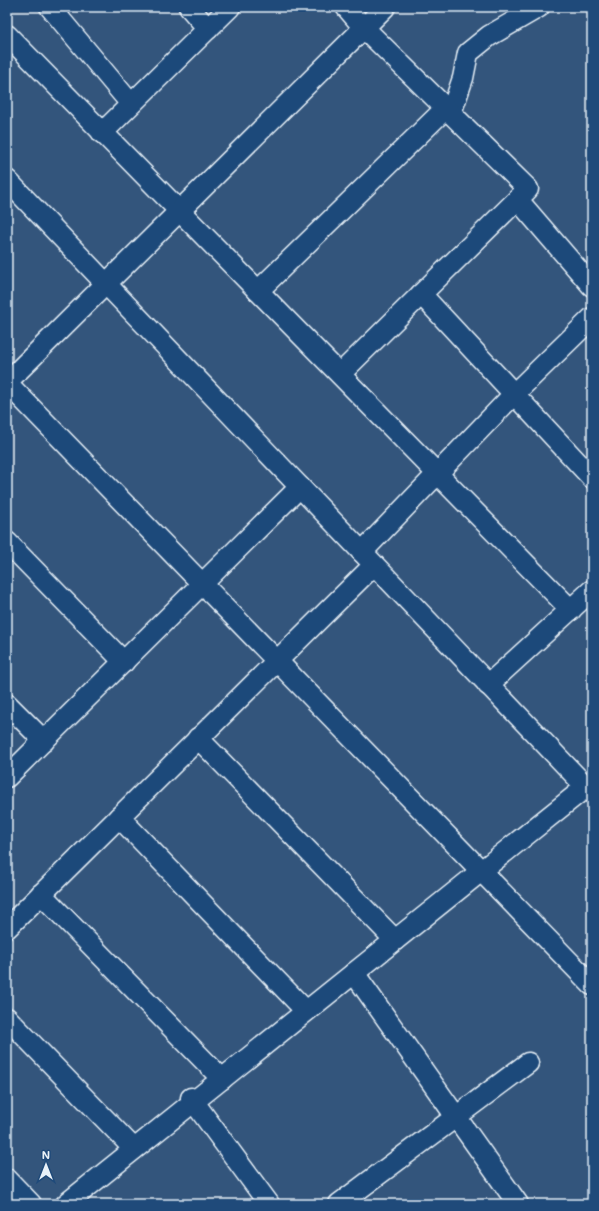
<svg xmlns="http://www.w3.org/2000/svg" width="599" height="1211" viewBox="0 0 599 1211" font-family="Mali,sans-serif">
  <style>
    .lines { fill: none; stroke-linecap: round; stroke-linejoin: round }
    .street-casing { stroke: #e8f1f8; stroke-width: 23 }
    .street { stroke: #1f4a7a; stroke-width: 20 }
  </style>
  <rect width="100%" height="100%" fill="#33557c"/>
  <filter id="ink" filterUnits="userSpaceOnUse"><feTurbulence type="fractalNoise" baseFrequency=".025" numOctaves="2"/><feDisplacementMap in="SourceGraphic" scale="8" xChannelSelector="R" yChannelSelector="G"/><feConvolveMatrix kernelMatrix="1 2 1 2 8 2 1 2 1" color-interpolation-filters="sRGB"/></filter>
  <g filter="url(#ink)">
    <g class="lines">
      <!-- street casing -->
      <g class="street-casing">
        <g id="street">
          <path d="M50 7 131 104"/>
          <path d="M189 7 208 29"/>
          <path d="M7 35 571 610"/>
          <path d="M451 113 463 78 468 53 489 36 539 7"/>
          <path d="M102 133 230 7"/>
          <path d="M7 180 592 793"/>
          <path d="M518 200 592 286"/>
          <path d="M258 291 446 108"/>
          <path d="M421 294 592 478"/>
          <path d="M340 374 528 189 364 28 346 7"/>
          <path d="M7 382 385 7"/>
          <path d="M7 383 592 985"/>
          <path d="M7 542 124 662"/>
          <path d="M362 552 514 394 592 318"/>
          <path d="M488 685 592 590"/>
          <path d="M7 704 44 741"/>
          <path d="M198 738 395 940"/>
          <path d="M7 777 300 487"/>
          <path d="M119 817 306 1011"/>
          <path d="M41 894 222 1079"/>
          <path d="M7 928 374 565"/>
          <path d="M354 973 518 1204"/>
          <path d="M7 1018 134 1149"/>
          <path d="M191 1098 269 1204"/>
          <path d="M7 1179 31 1204"/>
          <path d="M66 1204 586 787"/>
          <path d="M339 1204 528 1063"/>
        </g>
      </g>
      <!-- street -->
      <use href="#street" class="street"/>
    </g>
  </g>
  <!-- margin -->
  <rect width="599" height="1211" fill="none" stroke="#1f4a7a" stroke-width="24"/>
  <rect x="12" y="12" width="575" height="1187" fill="none" stroke="#e8f1f8" stroke-width="1.5" filter="url(#ink)"/>
  <!-- north arrow -->
  <g transform="translate(46 1165)" stroke="#1f4a7a" stroke-width="3" paint-order="stroke">
  <path d="M0-3L7 15L0 10L-7 15Z" fill="#e8f1f8"/>
  <text y="-6" font-size="11" font-weight="bold" text-anchor="middle" fill="#e8f1f8">N</text>
  </g>
</svg>
